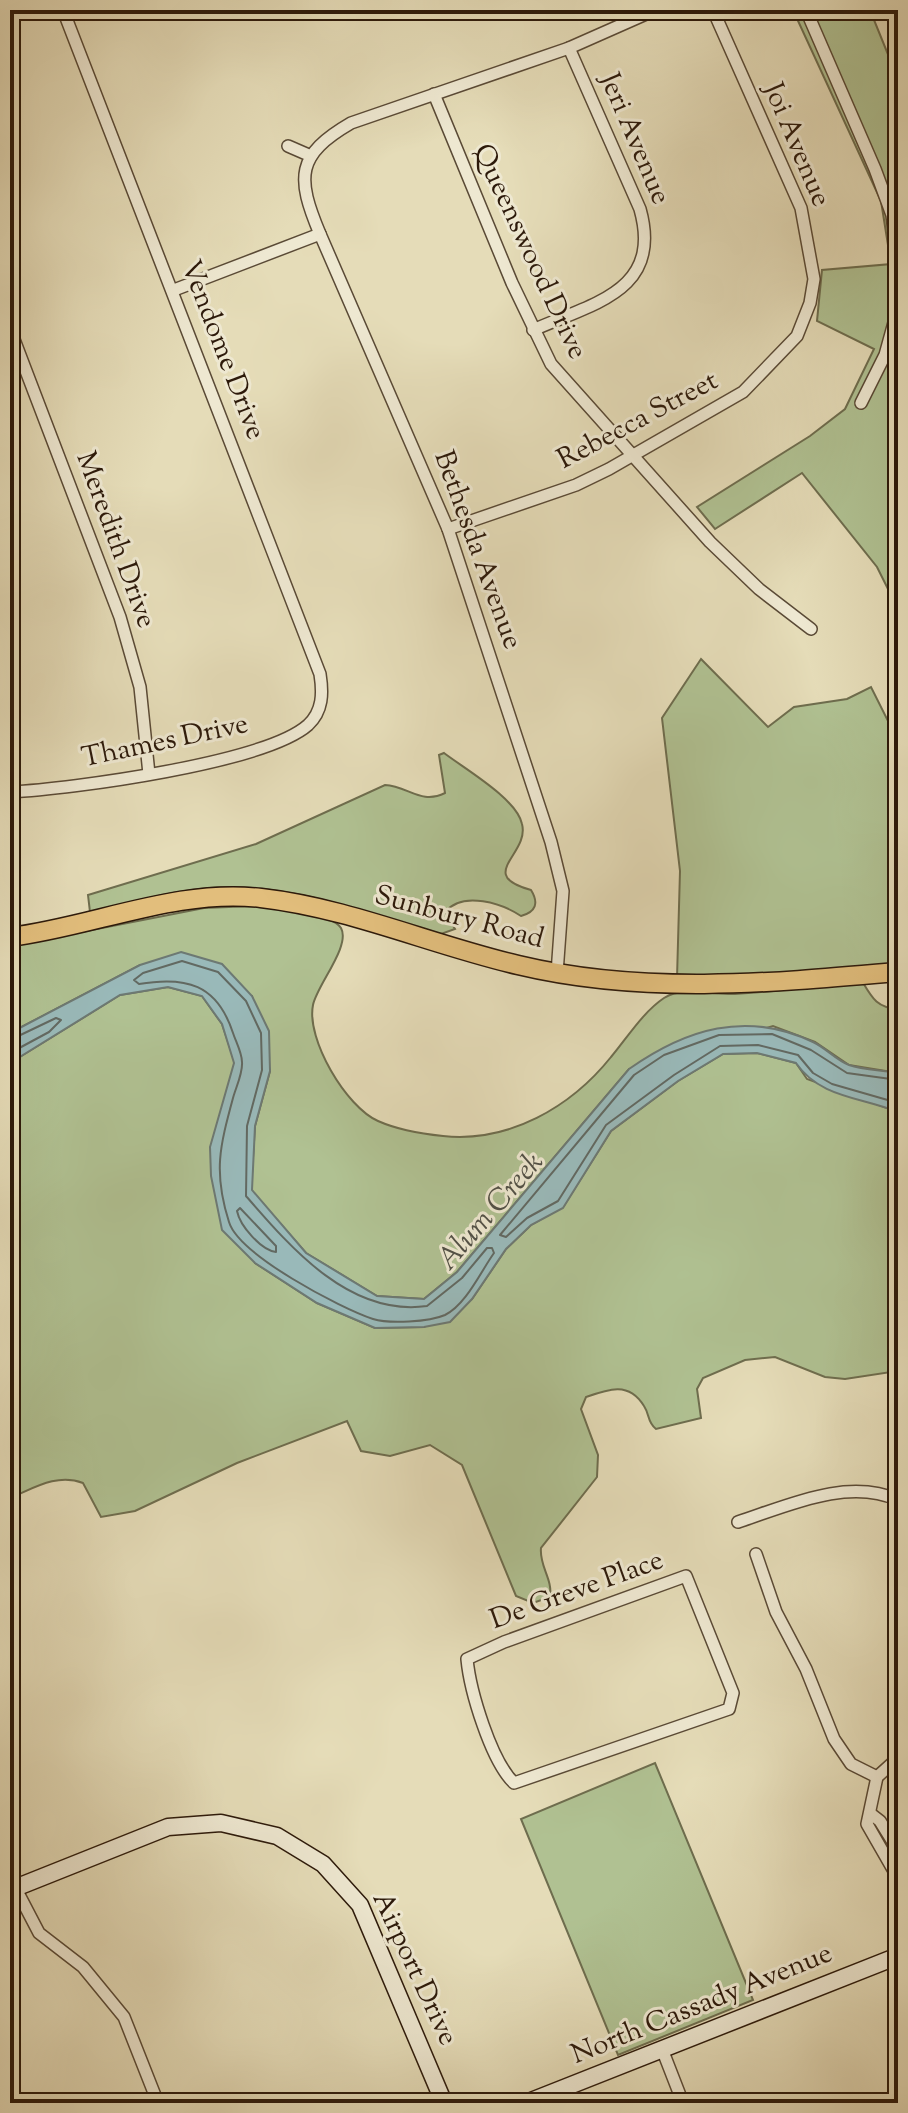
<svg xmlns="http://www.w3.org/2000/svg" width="908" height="2113" viewBox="0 0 908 2113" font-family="'Sorts Mill Goudy',serif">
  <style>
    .green { fill: #b0c192; stroke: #6e6d4e; stroke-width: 2 }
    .water { fill: #99b9b9; stroke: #6d7973; stroke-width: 2 }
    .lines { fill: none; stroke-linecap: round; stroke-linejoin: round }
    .shore { stroke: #626962; stroke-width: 2 }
    .street-casing { stroke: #5a4a36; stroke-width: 14 }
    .secondary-casing { stroke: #2c190a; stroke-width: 19 }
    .primary-casing { stroke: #2c190a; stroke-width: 21 }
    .street { stroke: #eee8d1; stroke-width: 11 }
    .secondary { stroke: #eee8d1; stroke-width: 16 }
    .primary { stroke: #e2be7c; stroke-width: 18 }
    .labels { text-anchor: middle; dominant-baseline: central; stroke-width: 6; stroke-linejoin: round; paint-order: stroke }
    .street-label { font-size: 28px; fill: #2c190a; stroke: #eee8d1 }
    .water-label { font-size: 30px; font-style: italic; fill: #525147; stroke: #eee8d1 }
  </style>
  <rect width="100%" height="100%" fill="#e5dcb8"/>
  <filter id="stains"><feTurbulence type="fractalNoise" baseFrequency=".0025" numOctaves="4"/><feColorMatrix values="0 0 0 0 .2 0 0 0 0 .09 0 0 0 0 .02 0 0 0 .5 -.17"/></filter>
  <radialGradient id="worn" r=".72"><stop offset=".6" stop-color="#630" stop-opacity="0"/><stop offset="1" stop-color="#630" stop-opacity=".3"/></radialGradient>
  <!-- green -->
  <g class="green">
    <path d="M793 10H870L898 79V609L877 567 802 473 715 529 697 507 810 436 845 409 874 349 817 321 822 270 891 264 881 201Z"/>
    <path d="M701 659 768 727 794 707 847 699 871 687 891 727 898 726V963L753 977 677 978 680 871 662 718Z"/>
    <path d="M444 753C465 769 517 799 522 824 530 854 475 875 531 890 539 903 536 912 521 916 503 904 463 890 445 912L455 929 441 934C372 915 301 887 230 887 183 887 135 902 90 912L88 895 256 844 385 785C408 786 421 805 445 793L439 755Z"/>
    <path d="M254 906C271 907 332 913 341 928 351 946 317 985 313 1005 306 1039 346 1107 378 1121 396 1129 423 1134 443 1136 509 1143 571 1107 611 1057 627 1038 643 1012 664 998 683 986 713 995 735 994 777 992 820 985 862 981 872 998 877 1008 898 1009V1073L849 1065 815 1042 773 1026 629 1069 457 1272 424 1299 377 1296 306 1253 251 1190 255 1126 270 1071 252 996 140 965 10 1033V946L204 908Z"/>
    <path d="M168 987 202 996 222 1024 235 1063 211 1147 255 1263 317 1303 375 1328 424 1327 472 1299 506 1249 531 1225 563 1207 611 1131 678 1081 723 1054 757 1053 796 1063 807 1079 898 1112V1371L845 1379 825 1377 775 1357 745 1360 703 1378 697 1389 701 1418 656 1429C647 1422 650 1415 644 1406 629 1381 608 1389 586 1397L581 1409 598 1455 597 1477 541 1548C539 1566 553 1579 550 1597L533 1603 516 1596 462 1465 430 1445 390 1456 361 1451 347 1421 237 1463 135 1511 101 1517 83 1483C57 1473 34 1488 10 1498V1063L120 995Z"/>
    <path d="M655 1763 753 2000 618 2055 521 1819Z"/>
  </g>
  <!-- water -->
  <path class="water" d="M181 952 222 964 252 996 269 1031 270 1071 255 1126 252 1190 306 1253 377 1296 424 1299 457 1272 629 1069C686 1029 746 1010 813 1042 826 1048 836 1060 849 1065 863 1070 883 1070 898 1073V1112C861 1097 820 1098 796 1063L757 1053 723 1054 678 1081 611 1131 563 1208 531 1225 506 1249 472 1299 450 1322 424 1327 375 1328 317 1303 255 1263 222 1230 211 1176 210 1147 234 1063 222 1024 202 996 168 987 120 995 10 1063V1033L140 965Z"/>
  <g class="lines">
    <!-- shore -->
    <g class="shore">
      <path d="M182 961 218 972 246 1001 261 1033 262 1070 247 1126 246 1196C291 1248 350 1317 427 1306L462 1278 487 1248H492L494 1253C481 1271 466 1305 445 1315 429 1322 389 1324 373 1319 340 1308 239 1255 229 1222 213 1172 220 1146 233 1098 236 1087 243 1073 242 1062 242 1053 236 1042 233 1033 217 984 186 976 139 984L134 980 143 973Z"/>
      <path d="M10 1040 56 1018 61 1020 49 1032 10 1053"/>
      <path d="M898 1080 847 1073 811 1050 772 1034 719 1035 664 1055 634 1075 500 1235 506 1237 527 1218 558 1201 606 1125 674 1075 720 1046 758 1045 798 1055 813 1073 832 1084 898 1103"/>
      <path d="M240 1208 276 1246V1252C261 1250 240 1226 237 1211Z"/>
    </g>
    <!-- street casing -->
    <g class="street-casing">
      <g id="street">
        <path d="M806 10 875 169 892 215 898 264"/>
        <path d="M434 94 512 283 551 364 710 542 759 589 811 629"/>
        <path d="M288 146 311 156"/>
        <path d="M174 290 320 234"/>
        <path d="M10 329 120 617 140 687 149 774"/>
        <path d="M533 330C594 303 663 291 640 209L569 48"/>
        <path d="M861 403 885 355 898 308"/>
        <path d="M448 529 576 485 609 469 743 392 797 336 810 303 814 279 801 208 713 10"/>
        <path d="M10 792C71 789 265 763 308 725 323 711 323 693 320 674L63 10"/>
        <path d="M557 973 563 891 551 842 448 529 320 234C296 177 296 155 351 123L569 48 655 10"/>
        <path d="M738 1522C787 1506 848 1477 898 1500"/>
        <path d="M756 1554 776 1612 806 1669 834 1739 851 1764 877 1777"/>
        <path d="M686 1576 733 1693 729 1709 514 1783C491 1761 470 1691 467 1659L504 1642Z"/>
        <path d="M898 1758 877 1777 867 1824 898 1878"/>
        <path d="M871 1814 880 1821 898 1850"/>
        <path d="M15 1887 39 1933 83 1967 124 2017 158 2103"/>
        <path d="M662 2049 683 2103"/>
      </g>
    </g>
    <!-- secondary casing -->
    <g class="secondary-casing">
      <g id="secondary">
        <path d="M10 1890 168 1827 221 1823 277 1836 323 1864 360 1905 444 2103"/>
        <path d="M526 2103 898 1956"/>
      </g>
    </g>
    <!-- primary casing -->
    <g class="primary-casing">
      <path id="primary" d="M10 937C92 927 177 888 261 898 349 908 432 945 518 965 643 995 772 983 898 972"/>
    </g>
    <!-- street -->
    <use href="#street" class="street"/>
    <!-- secondary -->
    <use href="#secondary" class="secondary"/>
    <!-- primary -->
    <use href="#primary" class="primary"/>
  </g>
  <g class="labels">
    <!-- street labels -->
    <g class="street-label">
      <text transform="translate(634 139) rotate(67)">Jeri Avenue</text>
      <text transform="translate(796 145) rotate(67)">Joi Avenue</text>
      <text transform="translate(529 252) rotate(65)">Queenswood Drive</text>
      <text transform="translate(222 350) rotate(69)">Vendome Drive</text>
      <text transform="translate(638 421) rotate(-28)">Rebecca Street</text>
      <text transform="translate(115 540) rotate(70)">Meredith Drive</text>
      <text transform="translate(477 550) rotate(70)">Bethesda Avenue</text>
      <text transform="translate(165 742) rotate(-12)">Thames Drive</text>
      <text transform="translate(459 918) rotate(15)">Sunbury Road</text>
      <text transform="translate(577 1591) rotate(-20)">De Greve Place</text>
      <text transform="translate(414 1969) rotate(65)">Airport Drive</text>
      <text transform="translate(702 2005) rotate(-22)">North Cassady Avenue</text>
    </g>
    <!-- water labels -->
    <g class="water-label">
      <text transform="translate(491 1212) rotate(-49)">Alum Creek</text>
    </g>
  </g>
  <!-- margin -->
  <rect width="908" height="2113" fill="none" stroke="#e5dcb8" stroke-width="40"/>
  <rect x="12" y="12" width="884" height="2089" fill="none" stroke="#2c190a" stroke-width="4"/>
  <rect x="20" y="20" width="868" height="2073" fill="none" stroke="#2c190a" stroke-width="2"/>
  <rect width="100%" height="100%" filter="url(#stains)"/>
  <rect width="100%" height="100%" fill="url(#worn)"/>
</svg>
